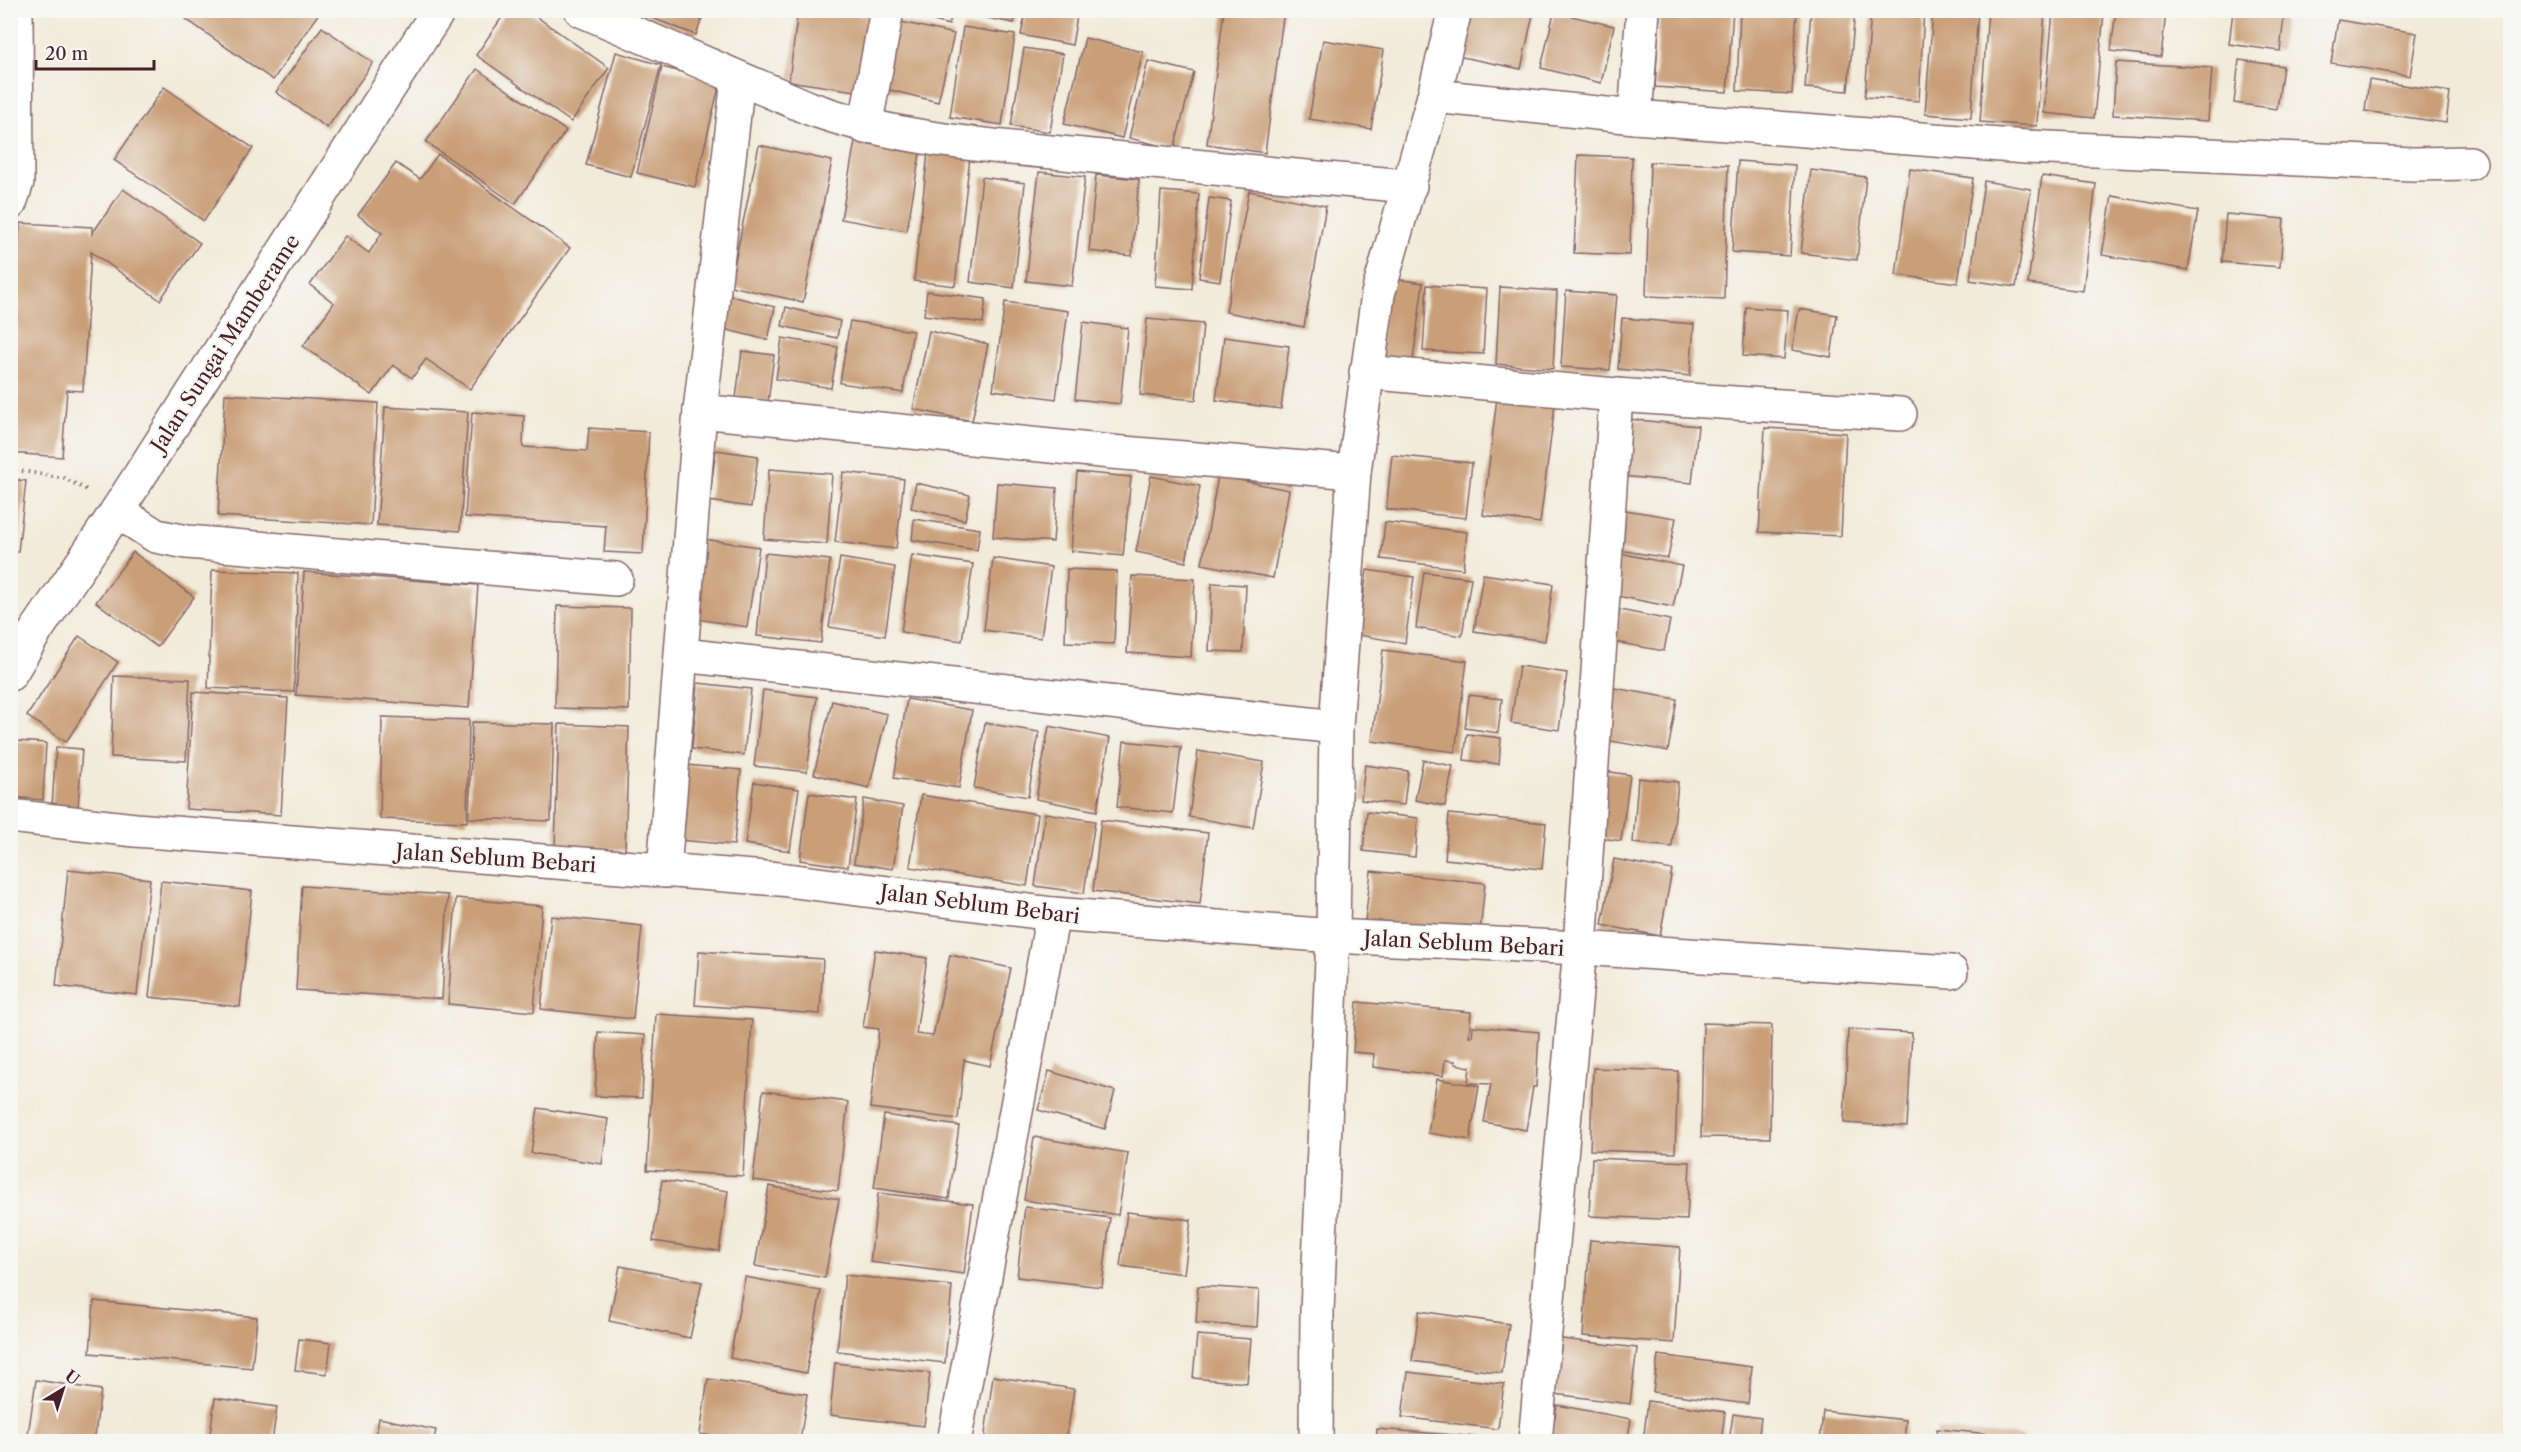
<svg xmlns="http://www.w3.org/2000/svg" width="2521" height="1452" viewBox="0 0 2521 1452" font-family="'Libre Caslon Text',serif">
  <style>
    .building { fill: #c99f78 }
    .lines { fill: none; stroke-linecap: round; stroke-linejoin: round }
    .minor-casing { stroke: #856668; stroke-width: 36 }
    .path { stroke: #856668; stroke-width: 4; stroke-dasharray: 1.5 4.5; stroke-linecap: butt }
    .minor { stroke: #fff; stroke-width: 33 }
    .labels { text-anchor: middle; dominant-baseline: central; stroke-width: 4.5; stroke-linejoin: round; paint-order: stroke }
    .street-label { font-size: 21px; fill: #4a1f2b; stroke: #f6f6f2 }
  </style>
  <rect width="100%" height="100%" fill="#f6f6f2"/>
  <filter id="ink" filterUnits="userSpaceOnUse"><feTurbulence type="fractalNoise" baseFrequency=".0167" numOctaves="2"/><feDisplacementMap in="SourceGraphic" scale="12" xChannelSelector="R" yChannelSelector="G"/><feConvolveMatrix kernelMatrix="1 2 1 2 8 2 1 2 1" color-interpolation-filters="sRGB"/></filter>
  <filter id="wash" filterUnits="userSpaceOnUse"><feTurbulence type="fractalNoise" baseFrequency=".008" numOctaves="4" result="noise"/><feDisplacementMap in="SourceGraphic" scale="24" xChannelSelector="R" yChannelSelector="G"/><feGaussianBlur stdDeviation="1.35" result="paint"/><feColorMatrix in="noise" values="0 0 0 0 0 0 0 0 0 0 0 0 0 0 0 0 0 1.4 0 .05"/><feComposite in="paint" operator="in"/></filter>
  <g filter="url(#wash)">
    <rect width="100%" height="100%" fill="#f2ebda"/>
    <g id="blocks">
      <!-- building -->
      <g class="building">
        <path d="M192 10H321L273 80 186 19Z"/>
        <path d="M507 10H527L609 68 571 122 476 55Z"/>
        <path d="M632 10H705L696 35Z"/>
        <path d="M798 10H826L879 18 868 93 789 81Z"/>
        <path d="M893 10H953L949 25Z"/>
        <path d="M965 10H1016L1014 23 965 14Z"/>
        <path d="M1026 10H1078L1072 45 1021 35Z"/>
        <path d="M1224 10H1284L1265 153 1207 144Z"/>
        <path d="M1466 10H1534L1521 69 1457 56Z"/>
        <path d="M1660 10H1733L1727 92 1655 87Z"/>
        <path d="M1740 10H1797L1792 94 1737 91Z"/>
        <path d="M1811 10H1855L1848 91 1805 88Z"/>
        <path d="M1871 10H1924L1919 101 1865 97Z"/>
        <path d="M1933 10H1978L1971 118 1925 114Z"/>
        <path d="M1988 10H2045L2037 126 1980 122Z"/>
        <path d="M2053 10 2104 12 2094 118 2044 113Z"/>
        <path d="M2116 10 2166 12 2161 57 2111 51Z"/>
        <path d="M2233 11 2284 17 2280 51 2229 44Z"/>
        <path d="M1554 12 1614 26 1601 83 1541 68Z"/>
        <path d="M2338 20 2417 33 2410 76 2331 63Z"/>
        <path d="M897 21 954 34 938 102 882 88Z"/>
        <path d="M322 27 373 63 327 128 276 92Z"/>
        <path d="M963 27 1015 35 1002 125 950 117Z"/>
        <path d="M1085 38 1143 52 1122 138 1064 124Z"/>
        <path d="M1323 40 1384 50 1371 129 1309 119Z"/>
        <path d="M1024 48 1063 54 1050 132 1011 126Z"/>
        <path d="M616 52 661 65 631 177 586 165Z"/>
        <path d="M2239 60 2283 66 2277 109 2234 103Z"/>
        <path d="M1148 61 1194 72 1174 149 1129 138Z"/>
        <path d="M2116 62 2212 68 2208 121 2113 115Z"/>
        <path d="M662 67 720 82 695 187 637 173Z"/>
        <path d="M477 69 566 131 515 204 426 142Z"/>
        <path d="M2369 80 2450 92 2446 123 2365 111Z"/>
        <path d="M164 87 253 148 204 221 114 160Z"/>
        <path d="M855 141 920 153 907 231 841 219Z"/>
        <path d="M759 145 832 161 803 302 730 286Z"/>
        <path d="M928 152 970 157 955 286 914 281Z"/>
        <path d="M438 154 570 248 470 389 426 359 412 378 393 365 372 395 303 346 334 303 310 285 345 236 369 253 382 233 358 215 396 163 420 179Z"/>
        <path d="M1578 155 1632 157 1630 255 1574 253Z"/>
        <path d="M1738 161 1795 165 1790 256 1732 252Z"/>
        <path d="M1650 162 1728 165 1724 299 1646 296Z"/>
        <path d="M1910 169 1973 178 1958 283 1896 275Z"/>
        <path d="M1811 170 1866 177 1857 260 1801 253Z"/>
        <path d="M1039 172 1085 177 1072 286 1026 281Z"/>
        <path d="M1096 175 1139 179 1132 256 1089 251Z"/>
        <path d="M2042 176 2096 184 2083 291 2028 284Z"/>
        <path d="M982 177 1025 183 1014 288 970 282Z"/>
        <path d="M1984 181 2031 189 2016 287 1970 280Z"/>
        <path d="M123 189 200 243 160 300 91 252 83 391 67 390 62 457 10 453V274L17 275 20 223 92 227V234Z"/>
        <path d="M1161 191 1199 194 1192 289 1155 286Z"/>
        <path d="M1249 191 1326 206 1304 327 1226 312Z"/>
        <path d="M2112 196 2198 211 2188 270 2102 255Z"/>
        <path d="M1209 198 1231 201 1220 281 1199 278Z"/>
        <path d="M2226 214 2284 219 2280 267 2222 262Z"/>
        <path d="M1388 278 1423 283 1413 360 1378 356Z"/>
        <path d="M1427 285 1487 289 1483 354 1423 351Z"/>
        <path d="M1500 287 1557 291 1553 369 1496 364Z"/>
        <path d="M927 291 986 299 983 323 924 315Z"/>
        <path d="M1566 291 1617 295 1610 370 1561 367Z"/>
        <path d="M727 295 775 307 768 340 719 328Z"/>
        <path d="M1005 302 1068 311 1056 399 993 390Z"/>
        <path d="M786 307 840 321 837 338 782 326Z"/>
        <path d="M1746 307 1788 310 1784 359 1743 356Z"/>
        <path d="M1799 309 1837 315 1831 357 1792 350Z"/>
        <path d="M1622 318 1694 324 1690 376 1618 369Z"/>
        <path d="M1147 319 1203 324 1196 400 1140 395Z"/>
        <path d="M850 321 913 331 903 393 840 383Z"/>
        <path d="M1083 322 1128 328 1120 404 1075 399Z"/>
        <path d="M929 331 988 344 972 421 913 409Z"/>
        <path d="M1224 337 1289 346 1281 409 1216 400Z"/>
        <path d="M782 338 838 347 831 388 776 379Z"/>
        <path d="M742 351 774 355 768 402 736 398Z"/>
        <path d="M225 394 378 403 371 525 218 516Z"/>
        <path d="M1497 397 1555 405 1540 523 1483 515Z"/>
        <path d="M385 407 468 412 460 531 377 525Z"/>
        <path d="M472 412 524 416 523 447 587 451 589 428 649 432 643 554 604 552 606 526 465 517Z"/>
        <path d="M1628 419 1698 426 1692 483 1622 476Z"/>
        <path d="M1765 428 1846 433 1841 536 1759 532Z"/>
        <path d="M716 450 758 456 751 507 709 501Z"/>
        <path d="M1392 455 1472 463 1466 518 1386 509Z"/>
        <path d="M769 469 832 474 827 544 764 539Z"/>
        <path d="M843 472 904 479 896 549 835 542Z"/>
        <path d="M1077 472 1131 477 1123 556 1071 551Z"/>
        <path d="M1151 476 1200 486 1186 562 1136 552Z"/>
        <path d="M1218 476 1289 490 1273 578 1202 564Z"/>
        <path d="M10 479 26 481 18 552H10Z"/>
        <path d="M916 483 970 495 965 520 911 508Z"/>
        <path d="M997 483 1057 488 1053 542 993 537Z"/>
        <path d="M1619 509 1676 518 1668 558 1612 549Z"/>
        <path d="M914 519 980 529 977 550 912 540Z"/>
        <path d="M1385 522 1467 532 1463 569 1381 559Z"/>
        <path d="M703 539 759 547 747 627 690 618Z"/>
        <path d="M133 552 194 597 157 647 96 602Z"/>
        <path d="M765 553 830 560 821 643 757 636Z"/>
        <path d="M1620 553 1682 566 1673 607 1612 595Z"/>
        <path d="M912 555 973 564 962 641 901 632Z"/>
        <path d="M840 558 895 567 885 636 829 627Z"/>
        <path d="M993 558 1051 567 1041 638 984 630Z"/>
        <path d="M1067 569 1117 571 1114 644 1065 642Z"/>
        <path d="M212 570 298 573 294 692 208 688Z"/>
        <path d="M1367 570 1414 577 1405 643 1358 635Z"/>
        <path d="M304 572 478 585 469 708 296 695Z"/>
        <path d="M1424 572 1471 578 1462 636 1416 628Z"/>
        <path d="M1483 574 1553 584 1545 641 1474 631Z"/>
        <path d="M1132 576 1195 579 1191 657 1127 653Z"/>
        <path d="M1212 583 1246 585 1243 652 1209 651Z"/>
        <path d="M557 606 631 608 629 710 555 708Z"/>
        <path d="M1620 610 1670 620 1664 651 1614 642Z"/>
        <path d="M79 636 118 662 66 742 27 716Z"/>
        <path d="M1383 650 1467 661 1455 752 1372 741Z"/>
        <path d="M1519 666 1567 673 1559 730 1511 723Z"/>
        <path d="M114 676 190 679 186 761 111 757Z"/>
        <path d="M698 683 751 689 744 755 692 749Z"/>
        <path d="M1614 688 1677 699 1668 751 1605 740Z"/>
        <path d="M763 690 817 697 807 772 754 766Z"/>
        <path d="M193 692 288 698 281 815 186 809Z"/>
        <path d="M1469 695 1502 699 1498 733 1465 728Z"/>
        <path d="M907 699 972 710 959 788 894 778Z"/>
        <path d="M832 701 887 714 869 788 814 774Z"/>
        <path d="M382 717 469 720 467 822 380 819Z"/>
        <path d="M472 722 554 724 551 821 469 818Z"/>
        <path d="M985 723 1039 732 1028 797 974 788Z"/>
        <path d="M559 724 629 727 625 850 555 847Z"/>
        <path d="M1049 726 1110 738 1097 811 1036 799Z"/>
        <path d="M1467 734 1501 738 1499 764 1464 760Z"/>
        <path d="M16 741 46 743 43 800 12 797Z"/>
        <path d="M1124 741 1181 747 1173 813 1117 807Z"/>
        <path d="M56 747 82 749 78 808 52 806Z"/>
        <path d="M1198 751 1264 762 1253 828 1189 817Z"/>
        <path d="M1423 760 1453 766 1445 806 1415 800Z"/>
        <path d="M686 765 741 770 734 845 679 840Z"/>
        <path d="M1365 765 1408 771 1404 805 1361 800Z"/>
        <path d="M1604 771 1630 775 1621 841 1595 837Z"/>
        <path d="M1638 778 1678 782 1672 847 1633 843Z"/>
        <path d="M754 782 799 789 790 851 745 844Z"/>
        <path d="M809 793 857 800 848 867 800 860Z"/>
        <path d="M921 795 1038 814 1027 886 910 867Z"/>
        <path d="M864 799 903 806 893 869 854 863Z"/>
        <path d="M1367 812 1418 818 1415 857 1363 851Z"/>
        <path d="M1045 813 1095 821 1084 893 1035 886Z"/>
        <path d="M1449 814 1546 823 1542 869 1445 859Z"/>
        <path d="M1101 820 1208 833 1200 904 1093 891Z"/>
        <path d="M1614 859 1672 870 1660 936 1602 925Z"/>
        <path d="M68 870 150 879 137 995 56 986Z"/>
        <path d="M1371 871 1485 883 1480 933 1365 921Z"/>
        <path d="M161 881 252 891 240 1007 149 997Z"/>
        <path d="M302 886 448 895 442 999 296 990Z"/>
        <path d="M456 898 542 906 534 1012 448 1004Z"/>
        <path d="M551 916 642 926 633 1019 541 1009Z"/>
        <path d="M875 950 927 958 916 1034 933 1036 950 955 1011 968 990 1066 964 1060 958 1119 870 1108 879 1029 863 1027Z"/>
        <path d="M699 951 823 959 820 1014 695 1005Z"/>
        <path d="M1357 1002 1471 1012 1469 1036H1472L1473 1026 1539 1032 1536 1087H1533L1526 1130 1484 1122 1491 1084 1468 1083 1470 1067 1455 1064V1061L1445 1060 1443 1076 1373 1067 1374 1054 1353 1052Z"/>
        <path d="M656 1014 752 1020 743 1176 647 1170Z"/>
        <path d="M1703 1023 1772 1025 1770 1138 1701 1137Z"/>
        <path d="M1848 1029 1912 1033 1907 1127 1844 1123Z"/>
        <path d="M598 1032 645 1035 642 1098 595 1096Z"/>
        <path d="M1593 1068 1678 1071 1675 1153 1590 1150Z"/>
        <path d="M1049 1071 1115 1091 1105 1129 1038 1110Z"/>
        <path d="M1437 1079 1479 1086 1470 1140 1428 1133Z"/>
        <path d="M763 1091 848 1102 838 1191 753 1180Z"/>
        <path d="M538 1108 608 1119 602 1164 531 1153Z"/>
        <path d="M884 1115 959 1126 949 1199 874 1188Z"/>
        <path d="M1034 1137 1128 1153 1118 1215 1024 1200Z"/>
        <path d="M1592 1158 1690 1162 1687 1220 1589 1216Z"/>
        <path d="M662 1180 728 1191 719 1251 653 1241Z"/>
        <path d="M769 1186 839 1199 825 1278 755 1266Z"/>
        <path d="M878 1193 973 1204 964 1274 870 1262Z"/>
        <path d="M1025 1207 1110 1218 1102 1287 1017 1277Z"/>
        <path d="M1127 1212 1191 1220 1184 1274 1120 1266Z"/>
        <path d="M1590 1240 1680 1247 1674 1343 1583 1336Z"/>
        <path d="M620 1266 702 1282 690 1338 609 1321Z"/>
        <path d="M845 1275 952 1286 945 1363 837 1351Z"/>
        <path d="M745 1277 821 1291 806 1373 730 1358Z"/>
        <path d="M1198 1286 1259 1290 1257 1327 1196 1323Z"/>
        <path d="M94 1301 257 1317 252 1368 90 1353Z"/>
        <path d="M1419 1311 1509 1324 1502 1373 1412 1361Z"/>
        <path d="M1197 1335 1251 1339 1247 1383 1193 1378Z"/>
        <path d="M299 1339 331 1343 327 1374 295 1370Z"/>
        <path d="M1562 1339 1637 1348 1630 1404 1555 1394Z"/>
        <path d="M1658 1355 1752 1367 1748 1404 1653 1392Z"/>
        <path d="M835 1363 930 1373 924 1426 830 1415Z"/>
        <path d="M1408 1372 1504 1384 1498 1429 1402 1417Z"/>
        <path d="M993 1376 1074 1389 1066 1442H984Z"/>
        <path d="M708 1379 807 1394 800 1442H749L700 1434Z"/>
        <path d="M36 1380 101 1390 94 1442H27Z"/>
        <path d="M215 1398 277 1407 272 1442H209Z"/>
        <path d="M1648 1401 1725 1412 1721 1442H1643Z"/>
        <path d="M1557 1405 1631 1419 1627 1442H1551Z"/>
        <path d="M1823 1411 1906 1420 1904 1442H1820Z"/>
        <path d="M1733 1414 1761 1418 1758 1442H1729Z"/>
        <path d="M379 1418 436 1430 433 1442H375Z"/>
        <path d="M1377 1429 1503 1439 1502 1442H1376Z"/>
        <path d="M1937 1429 2023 1437V1442H1936Z"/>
      </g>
    </g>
  </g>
  <g filter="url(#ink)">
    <use href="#blocks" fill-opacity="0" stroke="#856668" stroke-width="1.5"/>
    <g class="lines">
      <!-- minor casing -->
      <g class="minor-casing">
        <g id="minor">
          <path d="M581 10 809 108C897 140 991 146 1083 155 1192 166 1301 177 1410 186"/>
          <path d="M1434 96 1455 10"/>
          <path d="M1635 117 1643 10"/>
          <path d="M865 127 887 10"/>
          <path d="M10 203 17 182 16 10"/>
          <path d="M1366 372 1616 395 1900 414"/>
          <path d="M700 411 738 79"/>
          <path d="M117 511 156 536 187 542 616 579"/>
          <path d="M682 655 1336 727"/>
          <path d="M10 674 35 632 117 511 439 10"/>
          <path d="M10 816 135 830 779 879 1053 914 1333 936 1580 948 1951 972"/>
          <path d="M664 871 700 411 1111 452 1354 472"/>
          <path d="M954 1442 1053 914"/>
          <path d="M1316 1442 1317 1311 1333 936 1336 727 1354 472 1378 294 1434 96 1635 117 2026 147 2413 164 2470 163"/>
          <path d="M1535 1442 1580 948 1616 395"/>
        </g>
      </g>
      <!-- path -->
      <path class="path" d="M10 469 64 478 87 490"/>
      <!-- minor -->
      <use href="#minor" class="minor"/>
    </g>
  </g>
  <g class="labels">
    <!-- street labels -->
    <g class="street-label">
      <text transform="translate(225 343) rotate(-57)">Jalan Sungai Mamberame</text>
      <text transform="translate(496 858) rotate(4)">Jalan Seblum Bebari</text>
      <text transform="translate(980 904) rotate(7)">Jalan Seblum Bebari</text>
      <text transform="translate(1464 943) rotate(3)">Jalan Seblum Bebari</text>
    </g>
  </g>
  <!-- margin -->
  <rect width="2521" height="1452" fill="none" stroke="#f6f6f2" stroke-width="36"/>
  <!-- north arrow -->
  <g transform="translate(63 1389) rotate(38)" stroke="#f6f6f2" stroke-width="4.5" paint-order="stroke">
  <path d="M0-4.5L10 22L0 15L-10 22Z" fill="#4a1f2b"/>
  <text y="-9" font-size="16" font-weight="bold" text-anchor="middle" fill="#4a1f2b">U</text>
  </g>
  <!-- scale -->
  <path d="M36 60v9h118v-9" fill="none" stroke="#4a1f2b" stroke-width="3"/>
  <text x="45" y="60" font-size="18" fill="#4a1f2b" stroke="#f6f6f2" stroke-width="4.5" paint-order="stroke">20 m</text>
</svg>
